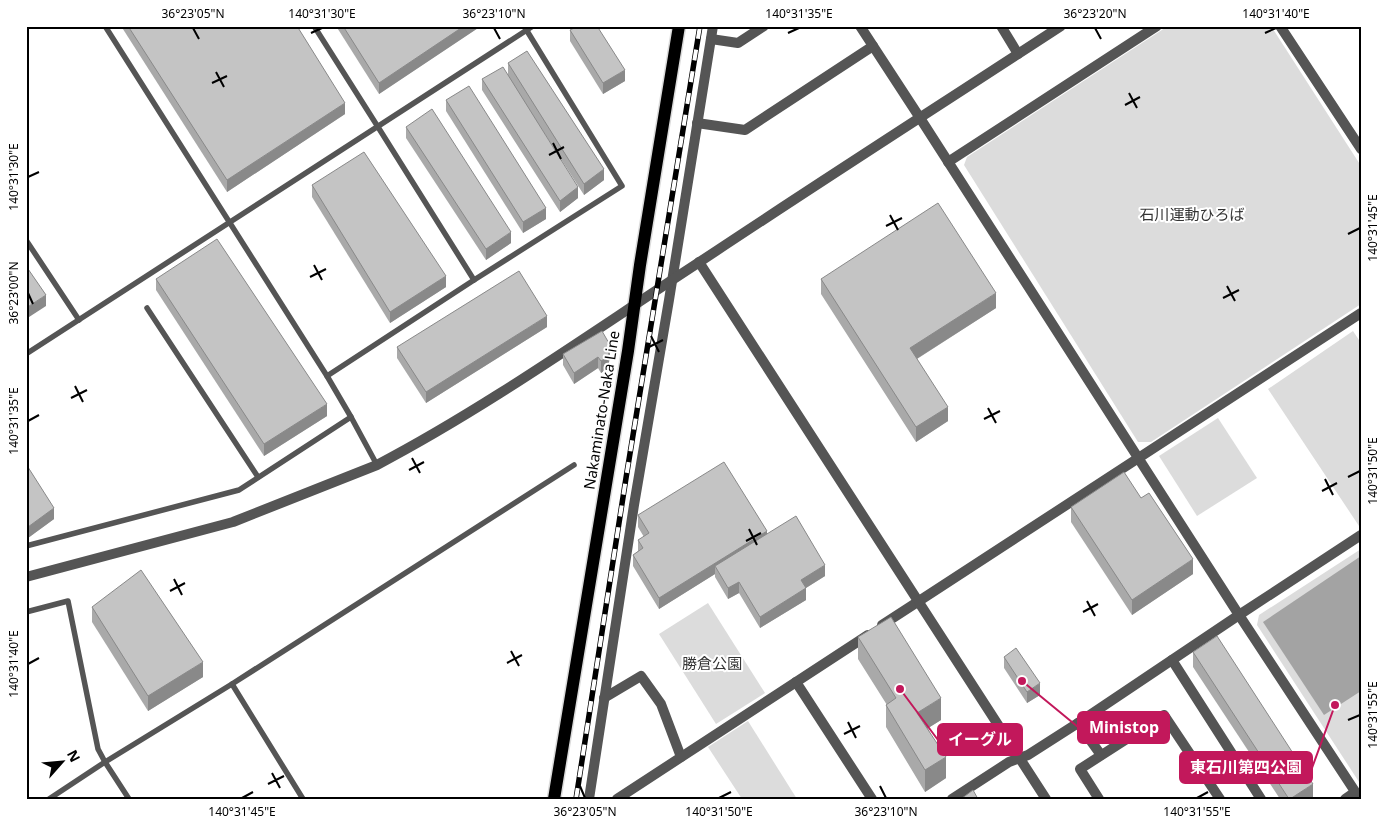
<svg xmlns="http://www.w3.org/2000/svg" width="1387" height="825" viewBox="0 0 1387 825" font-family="'Noto Sans','Noto Sans JP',sans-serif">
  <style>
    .green { fill: #dcdcdc }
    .water { fill: #a3a3a3 }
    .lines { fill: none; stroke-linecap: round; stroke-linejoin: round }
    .primary-casing { stroke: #dbdbdb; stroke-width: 15 }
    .service { stroke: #555; stroke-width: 5.5 }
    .minor { stroke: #555; stroke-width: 10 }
    .tertiary { stroke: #555; stroke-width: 10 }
    .primary { stroke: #000; stroke-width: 12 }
    .rail-casing { stroke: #000; stroke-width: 5.5 }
    .rail { stroke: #fff; stroke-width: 4; stroke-dasharray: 11; stroke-linecap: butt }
    .wall { fill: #a9a9a9 }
    .shaded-wall { fill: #898989 }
    .building { fill: #c4c4c4; stroke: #898989 }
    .ticks { fill: none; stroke: #000; stroke-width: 2 }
    .labels { text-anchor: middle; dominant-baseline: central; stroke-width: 4; stroke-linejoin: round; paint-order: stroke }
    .park-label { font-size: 15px; fill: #333; stroke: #fff }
    .street-label { font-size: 15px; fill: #000; stroke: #fff }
    .leader { fill: none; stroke: #c2185b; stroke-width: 2 }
    .callout-dot { fill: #c2185b; stroke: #fff; stroke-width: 2 }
    .callout { fill: #c2185b; stroke: #c2185b; stroke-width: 2 }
    .callout-label { font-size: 16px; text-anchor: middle; font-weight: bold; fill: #fff }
    .neatline { fill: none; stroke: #000; stroke-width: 2 }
    .ticks-label { font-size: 12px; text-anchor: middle; fill: #000 }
  </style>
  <rect width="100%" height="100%" fill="#fff"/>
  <!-- green -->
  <g class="green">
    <path d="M1168 26H1271L1361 166V304L1151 442H1138L964 165 967 157Z"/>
    <path d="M1353 331 1361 343V525L1359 526 1268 389Z"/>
    <path d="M1218 418 1257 478 1197 516 1159 456Z"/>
    <path d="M1361 549V785L1257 625 1259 615Z"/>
    <path d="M708 603 765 693 716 724 659 634Z"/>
    <path d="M748 721 797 799H742L708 747Z"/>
  </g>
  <!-- water -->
  <path class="water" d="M1361 556V691L1324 715 1263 622Z"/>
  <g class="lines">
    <!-- primary casing -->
    <g class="primary-casing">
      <path id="primary" d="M554 799 628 351 640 265 679 26"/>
    </g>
    <!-- service -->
    <g class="service">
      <path d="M105 26 327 376 351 417 377 465"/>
      <path d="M314 26 378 127 474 280 327 376"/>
      <path d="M26 240 79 320"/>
      <path d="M474 280 622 186 524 26"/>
      <path d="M147 308 258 477"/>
      <path d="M26 354 533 26"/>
      <path d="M26 546 239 490 351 417"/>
      <path d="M26 612 68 601 98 749 105 762 129 799"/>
      <path d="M232 684 303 799"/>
      <path d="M49 799 105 762 232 684 574 465"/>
    </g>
    <!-- minor -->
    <g class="minor">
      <path d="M1001 26 1018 54"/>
      <path d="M711 39 738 43 764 26"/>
      <path d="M697 123 745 130 873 46"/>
      <path d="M948 162 1157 26"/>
      <path d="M882 625 919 601"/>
      <path d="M1172 660 1261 799"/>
      <path d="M796 682 872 799"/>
      <path d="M604 698 641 676 661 704 681 757"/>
      <path d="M1078 723 1101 755"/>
      <path d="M589 799 634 505 669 300 713 26"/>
      <path d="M617 799 868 635"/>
      <path d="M1099 799 1080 769 1164 715 1220 799"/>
      <path d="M1345 799 1355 792"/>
    </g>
    <!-- tertiary -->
    <g class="tertiary">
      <path d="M860 26 920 118 1239 615 1360 799"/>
      <path d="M1280 26 1361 149"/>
      <path d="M699 262 1046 799"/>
      <path d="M26 577 233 522 377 465C489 406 592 332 698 263 818 183 940 105 1061 26"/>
      <path d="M919 601 1361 313"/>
      <path d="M952 799 1009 762 1028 755 1078 723 1239 615 1361 535"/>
    </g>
    <!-- primary -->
    <use href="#primary" class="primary"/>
    <!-- rail casing -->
    <g class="rail-casing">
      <path id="rail" d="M576 799 626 478 700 26"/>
    </g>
    <!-- rail -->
    <use href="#rail" class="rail"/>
  </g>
  <!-- wall -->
  <g class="wall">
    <path d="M121 26H297L345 114 227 192Z"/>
    <path d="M336 26H481L379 94Z"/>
    <path d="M1357 26H1361V32Z"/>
    <path d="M570 30 625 81 603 94 570 41Z"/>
    <path d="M508 63 604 180 584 195 541 128 578 198 560 212 482 90V79L508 74Z"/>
    <path d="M446 100 546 219 523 233 446 111Z"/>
    <path d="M406 127 511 243 486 260 406 138Z"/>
    <path d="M312 185 446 287 390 323 312 197Z"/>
    <path d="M156 279 327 416 264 456 156 290Z"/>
    <path d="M821 279 996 308 917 359 948 421 916 442 821 294Z"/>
    <path d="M547 327 426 403 397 358V347Z"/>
    <path d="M563 354 610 356 608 368 601 373 598 368 574 384 563 365Z"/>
    <path d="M26 464 54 519 28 538 26 535Z"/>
    <path d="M1071 507 1193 574 1132 615 1071 522Z"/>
    <path d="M638 515 767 534 825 576 806 588V600L760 628 739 593 728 599 715 577V574L659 609 633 566V555L638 551V540L644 537 638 527Z"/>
    <path d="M92 607 203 677 148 711 92 622Z"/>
    <path d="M858 637 941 720 928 728 946 778 925 792 886 727V705H887L858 659Z"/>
    <path d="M1193 652 1313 799H1280L1193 667Z"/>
    <path d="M1004 657 1040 695 1027 703 1004 668Z"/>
  </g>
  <!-- shaded-wall -->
  <g class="shaded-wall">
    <path d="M464 26H481L379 94V83Z"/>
    <path d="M625 70V81L603 94V83Z"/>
    <path d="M345 103V114L227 192V180Z"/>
    <path d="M604 169V180L584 195V184Z"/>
    <path d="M578 187V198L560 212V201Z"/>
    <path d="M546 208V219L523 233V222Z"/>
    <path d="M511 232V243L486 260V249Z"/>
    <path d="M446 276V287L390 323V312Z"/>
    <path d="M996 293V308L910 363V348Z"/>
    <path d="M46 295V306L26 319V308Z"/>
    <path d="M547 316V327L426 403V392Z"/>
    <path d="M610 345V356L608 368 601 373V361Z"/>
    <path d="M598 357V368L574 384V373Z"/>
    <path d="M327 404V416L264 456V444Z"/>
    <path d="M948 407V421L916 442V427Z"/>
    <path d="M54 508V519L28 538V527Z"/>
    <path d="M767 531V542L715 566V574L659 609V598Z"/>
    <path d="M1193 559V574L1132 615V600Z"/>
    <path d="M825 565V576L801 591V580Z"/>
    <path d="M739 582V593L728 599V588Z"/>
    <path d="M806 588V600L760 628V617Z"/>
    <path d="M203 662V677L148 711V696Z"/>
    <path d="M1040 683V695L1027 703V692Z"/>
    <path d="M941 698V720L917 735V713Z"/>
    <path d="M946 757V778L925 792V770Z"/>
    <path d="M1313 784V799H1290Z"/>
  </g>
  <!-- building -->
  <g class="building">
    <path d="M128 26H297L345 103 227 180Z"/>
    <path d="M343 26H464L379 83Z"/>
    <path d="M578 26H597L625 70 603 83 570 30Z"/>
    <path d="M527 51 604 169 584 184 508 63Z"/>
    <path d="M503 67 578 187 560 201 482 79Z"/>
    <path d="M469 86 546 208 523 222 446 100Z"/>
    <path d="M432 109 511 232 486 249 406 127Z"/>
    <path d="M364 152 446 276 390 312 312 185Z"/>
    <path d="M938 203 996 293 910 348 948 407 916 427 821 279Z"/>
    <path d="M217 239 327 404 264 444 156 279Z"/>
    <path d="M26 266 46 295 26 308Z"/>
    <path d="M519 271 547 316 426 392 397 347Z"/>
    <path d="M602 331 610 345 608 357 601 361 598 357 574 373 563 354Z"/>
    <path d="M724 462 767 531 659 598 633 555 643 548 638 540 649 533 638 515Z"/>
    <path d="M26 464 54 508 28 527 26 524Z"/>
    <path d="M1124 472 1141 498 1149 493 1193 559 1132 600 1071 507Z"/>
    <path d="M796 516 825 565 801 580 806 588 760 617 739 582 728 588 715 566Z"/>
    <path d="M141 570 203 662 148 696 92 607Z"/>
    <path d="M891 617 941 698 917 713 946 757 925 770 886 705 896 698 858 637Z"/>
    <path d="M1217 636 1313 784 1290 799H1289L1193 652Z"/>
    <path d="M1016 648 1040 683 1027 692 1004 657Z"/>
    <path d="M973 790 978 799H961Z"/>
  </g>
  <!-- ticks -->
  <path class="ticks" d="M193 28 199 39M494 28 500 39M1095 28 1101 39M311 33 322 28M788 33 799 28M1265 33 1276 28M216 72 224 87M212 83 227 76M1129 93 1137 108M1125 105 1140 97M553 143 561 159M549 155 564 147M28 177 39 172M890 215 898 230M886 226 902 218M1348 234 1360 228M314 265 322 280M310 277 326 269M1227 286 1235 301M28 293 33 304M1223 298 1239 290M651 336 659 352M647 348 663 340M75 386 83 402M71 398 87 390M988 408 996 423M984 419 1000 411M28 421 39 415M412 458 420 473M409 470 424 462M1348 477 1360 471M1325 479 1333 495M1322 491 1337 483M749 529 757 545M746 541 761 533M174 579 182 595M170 591 185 583M1087 601 1095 616M1083 612 1098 604M511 651 519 666M507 663 522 655M28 664 39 658M1348 720 1360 715M848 722 856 738M844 734 860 726M272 773 280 788M268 784 284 776M580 786 585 798M880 786 886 798M242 798 253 792M719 798 731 792M1197 798 1208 792"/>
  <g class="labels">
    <!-- park labels -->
    <g class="park-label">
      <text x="1192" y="214">石川運動ひろば</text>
      <text x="712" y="663">勝倉公園</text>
    </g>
    <!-- street labels -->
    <g class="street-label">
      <text transform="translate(601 410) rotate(-81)">Nakaminato-Naka Line</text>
    </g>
  </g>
  <!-- callouts -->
  <path class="leader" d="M1022 681L1078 727M900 689L938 740M1335 705L1312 768"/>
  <g class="callout-dot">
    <circle cx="1022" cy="681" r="5"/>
    <circle cx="900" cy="689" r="5"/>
    <circle cx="1335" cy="705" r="5"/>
  </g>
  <g class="callout">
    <rect x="1078" y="712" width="91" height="31" rx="5"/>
    <rect x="938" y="724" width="84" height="31" rx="5"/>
    <rect x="1180" y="752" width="132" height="31" rx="5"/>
  </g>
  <g class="callout-label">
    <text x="1124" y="733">Ministop</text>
    <text x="980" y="745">イーグル</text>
    <text x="1246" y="773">東石川第四公園</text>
  </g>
  <!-- border -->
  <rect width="1387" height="825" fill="none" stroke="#ffffff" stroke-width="55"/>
  <!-- north arrow -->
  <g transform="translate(62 762) rotate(63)" stroke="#ffffff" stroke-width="4" paint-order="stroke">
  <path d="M0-4L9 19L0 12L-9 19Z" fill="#000000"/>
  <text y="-8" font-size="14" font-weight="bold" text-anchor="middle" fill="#000000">N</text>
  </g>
  <rect x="28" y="28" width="1332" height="770" class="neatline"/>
  <g class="ticks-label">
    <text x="193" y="18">36°23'05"N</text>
    <text x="322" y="18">140°31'30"E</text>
    <text x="494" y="18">36°23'10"N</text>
    <text x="799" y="18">140°31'35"E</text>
    <text x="1095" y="18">36°23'20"N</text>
    <text x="1276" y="18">140°31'40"E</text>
    <text transform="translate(14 177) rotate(-90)" y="4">140°31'30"E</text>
    <text transform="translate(1373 228) rotate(-90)" y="4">140°31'45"E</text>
    <text transform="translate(14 293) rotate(-90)" y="4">36°23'00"N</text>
    <text transform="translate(14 421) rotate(-90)" y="4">140°31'35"E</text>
    <text transform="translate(1373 471) rotate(-90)" y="4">140°31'50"E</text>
    <text transform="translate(14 664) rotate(-90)" y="4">140°31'40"E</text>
    <text transform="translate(1373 715) rotate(-90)" y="4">140°31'55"E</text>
    <text x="242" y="816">140°31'45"E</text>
    <text x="585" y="816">36°23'05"N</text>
    <text x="719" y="816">140°31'50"E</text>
    <text x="886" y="816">36°23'10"N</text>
    <text x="1197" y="816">140°31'55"E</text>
  </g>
</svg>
